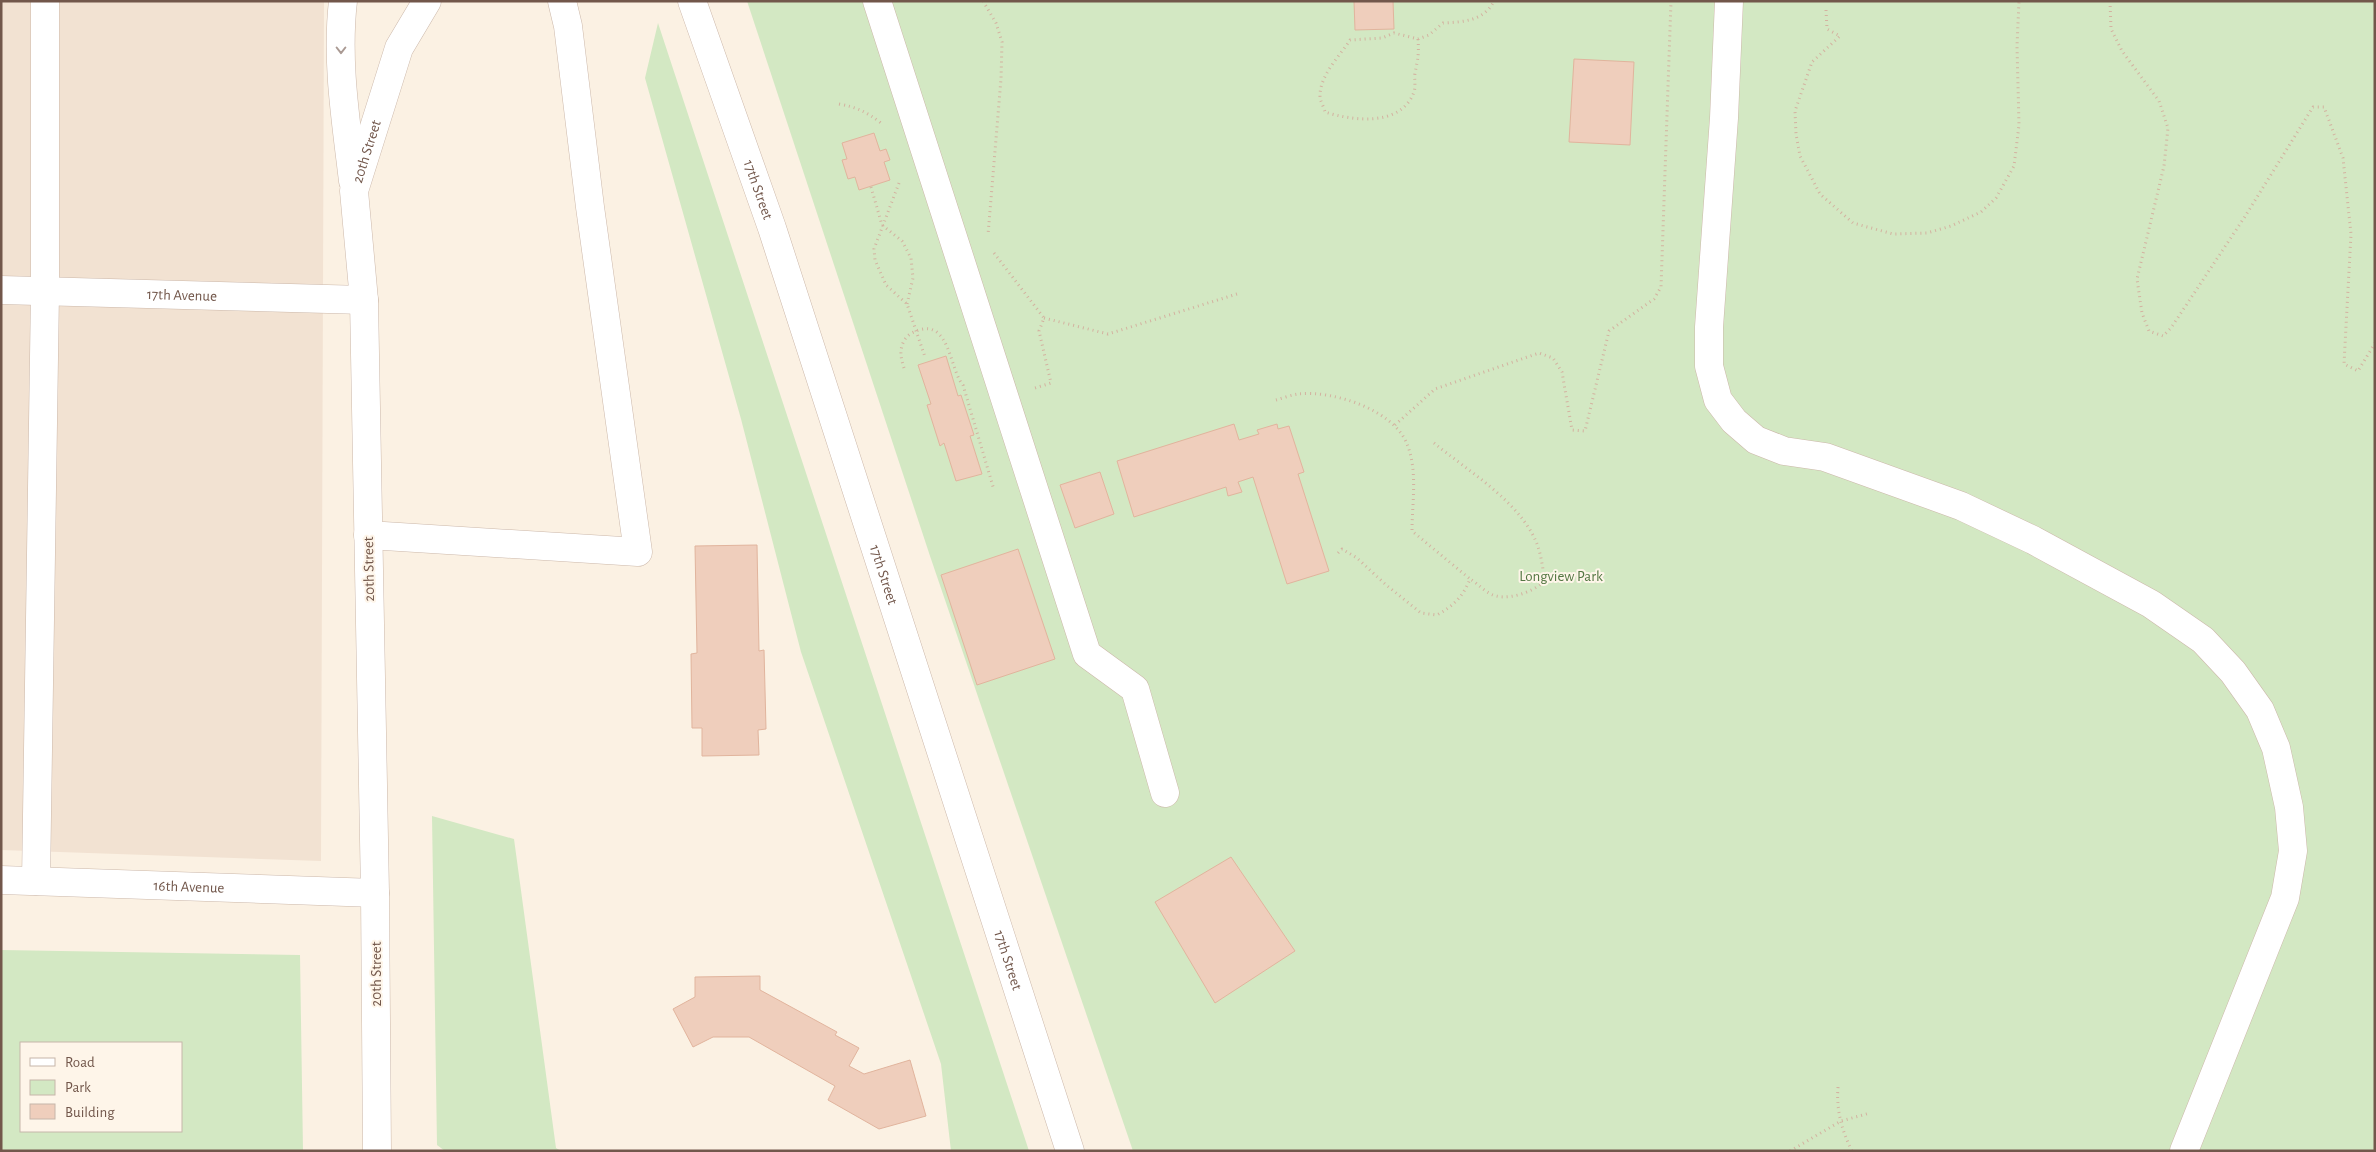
<svg xmlns="http://www.w3.org/2000/svg" width="2376" height="1152" viewBox="0 0 2376 1152" font-family="'Alegreya Sans',sans-serif">
  <style>
    .residential { fill: #f2e2d2 }
    .green { fill: #d3e8c3; fill-rule: evenodd }
    .building { fill: #efcebc; stroke: #e1b49d }
    .lines { fill: none; stroke-linecap: round; stroke-linejoin: round }
    .minor-casing { stroke: #ccb8aa; stroke-width: 29 }
    .path { stroke: #d3b2a0; stroke-width: 3; stroke-dasharray: 1 4; stroke-linecap: butt }
    .minor { stroke: #fff; stroke-width: 28 }
    .oneway { stroke: #aa9a93 }
    .labels { text-anchor: middle; dominant-baseline: central; stroke-width: 4; stroke-linejoin: round; paint-order: stroke }
    .street-label { font-size: 15px; fill: #72574b; stroke: #fef5e9 }
    .park-label { font-size: 15px; fill: #547743; stroke: #fef5e9 }
  </style>
  <rect width="100%" height="100%" fill="#fbf1e3"/>
  <!-- residential -->
  <path class="residential" d="M1 1H324L321 861 1 850Z"/>
  <!-- green -->
  <g class="green">
    <path d="M747 1H2375V1151H1133L930 556Z"/>
    <path d="M658 23 1029 1151H951L941 1064 801 652 741 419 645 78Z"/>
    <path d="M432 816 514 839 556 1148 561 1151H445L437 1145Z"/>
    <path d="M1 950 300 955 303 1151H1ZM181 1043V1131H21V1043Z"/>
  </g>
  <!-- building -->
  <g class="building">
    <path d="M1354 1H1393L1394 29 1355 30Z"/>
    <path d="M1574 59 1634 62 1630 145 1569 142Z"/>
    <path d="M874 133 880 151 886 149 890 160 884 162 890 180 859 190 855 177 848 179 842 160 847 159 842 143Z"/>
    <path d="M946 356 958 396 961 395 974 435 970 436 982 474 956 481 944 443 940 446 927 405 931 404 918 365Z"/>
    <path d="M1234 424 1239 440 1259 434 1257 430 1277 424 1278 429 1289 426 1304 472 1298 474 1329 571 1287 584 1253 477 1238 482 1242 492 1228 496 1226 487 1134 517 1117 461Z"/>
    <path d="M1100 472 1114 514 1075 528 1060 485Z"/>
    <path d="M757 545 759 651 764 650 766 729 758 730 759 755 702 756V728H692L691 654 697 653 695 546Z"/>
    <path d="M1018 549 1055 659 977 685 941 575Z"/>
    <path d="M1231 857 1295 951 1215 1003 1155 902Z"/>
    <path d="M760 976V990L837 1032 835 1035 859 1048 849 1066 864 1074 910 1060 926 1116 879 1129 828 1100 835 1086 749 1037H713L693 1047 673 1009 695 997V977Z"/>
  </g>
  <g class="lines">
    <!-- minor casing -->
    <g class="minor-casing">
      <g id="minor">
        <path d="M343 1C336 62 346 121 353 181"/>
        <path id="s1" d="M692 1 772 228 1070 1151"/>
        <path d="M877 1 1087 654 1135 689 1165 793"/>
        <path d="M1729 1 1724 118 1709 327V366L1718 400 1734 421 1756 440 1784 451 1825 457 1961 506 2033 540 2151 604 2203 640 2233 672 2260 710 2276 748 2289 807 2293 851 2285 898 2184 1151"/>
        <path id="s2" d="M1 290 364 300"/>
        <path d="M368 535 638 552 590 207 568 26 562 1"/>
        <path id="s3" d="M1 880 375 893"/>
        <path d="M36 881 45 292V1"/>
        <path id="s4" d="M377 1151 375 893 364 300 354 191 399 48 427 1"/>
      </g>
    </g>
    <!-- path -->
    <g class="path">
      <path d="M983 1 996 23 1002 42 1001 79 988 235"/>
      <path d="M2110 1 2111 29 2122 51 2159 101 2168 128 2164 166 2137 279 2142 313 2149 331 2163 336 2171 328 2244 218 2313 107H2324L2343 158 2351 234 2344 364 2358 371 2375 343"/>
      <path d="M1826 10 1827 29 1840 36 1812 62 1795 111 1796 134 1800 156 1820 194 1853 223 1893 234 1927 233 1951 226 1981 212 1996 198 2014 166 2019 125 2017 46 2019 1"/>
      <path d="M1418 39C1419 55 1418 58 1415 73 1414 80 1416 86 1414 92 1401 127 1353 121 1325 112 1324 107 1320 101 1320 96 1320 75 1339 57 1350 40L1382 38 1394 33 1418 39 1429 35 1443 23C1463 22 1484 21 1494 1"/>
      <path d="M839 104C856 107 867 112 881 123"/>
      <path d="M899 183 874 249 875 260 886 285 907 304 925 357"/>
      <path d="M871 187 882 225 902 241 911 258 913 278 907 304"/>
      <path d="M994 253 1044 318 1039 331 1051 383 1035 388"/>
      <path d="M1044 318 1108 334 1237 294"/>
      <path d="M904 368C901 359 899 350 904 341 907 335 913 332 919 330 950 320 950 371 963 385L994 490"/>
      <path d="M1276 400C1283 398 1291 395 1298 394 1333 390 1394 410 1407 444 1418 471 1412 503 1412 531L1470 579C1463 597 1453 606 1437 615L1421 613 1385 584 1357 558 1342 549 1336 555"/>
      <path d="M1395 425 1435 389 1539 353 1553 358 1562 372 1572 430 1585 431 1609 331 1654 299 1661 287 1671 1"/>
      <path d="M1434 443C1469 472 1526 505 1539 550 1542 560 1543 571 1545 581 1533 592 1505 603 1489 593 1482 589 1477 583 1470 579"/>
      <path d="M1838 1087C1836 1110 1842 1131 1852 1151"/>
      <path d="M1790 1151 1841 1121 1870 1113"/>
    </g>
    <!-- minor -->
    <use href="#minor" class="minor"/>
  </g>
  <!-- one-way arrows -->
  <defs><path id="oneway-chevron" d="M-2-3.5L2.5 0L-2 3.5" fill="none" stroke-width="1.6" stroke-linecap="round" stroke-linejoin="round" transform="scale(1.25)"/></defs>
  <use class="oneway" href="#oneway-chevron" transform="translate(341 50) rotate(90)"/>
  <g class="labels">
    <!-- street labels -->
    <g class="street-label">
      <text stroke="none"><textPath href="#s4" startOffset="1002">20th Street</textPath></text>
      <text stroke="none"><textPath href="#s1" startOffset="200">17th Street</textPath></text>
      <text stroke="none"><textPath href="#s2" startOffset="181">17th Avenue</textPath></text>
      <text transform="translate(369 569) rotate(-91)">20th Street</text>
      <text stroke="none"><textPath href="#s1" startOffset="605">17th Street</textPath></text>
      <text stroke="none"><textPath href="#s3" startOffset="188">16th Avenue</textPath></text>
      <text stroke="none"><textPath href="#s1" startOffset="1010">17th Street</textPath></text>
      <text transform="translate(376 974) rotate(-90)">20th Street</text>
    </g>
    <!-- park labels -->
    <g class="park-label">
      <text x="1561" y="576">Longview Park</text>
    </g>
  </g>
  <!-- border -->
  <rect width="2376" height="1152" fill="none" stroke="#72574b" stroke-width="5"/>
  <!-- legend -->
  <rect x="20" y="1042" width="162" height="90" fill="#fef5e9" stroke="#c6b6aa"/>
  <rect x="30" y="1058" width="25" height="8" fill="#ffffff" stroke="#c6b6aa"/>
  <text x="65" y="1067" font-size="15" fill="#72574b">Road</text>
  <rect x="30" y="1080" width="25" height="15" fill="#d3e8c3" stroke="#c6b6aa"/>
  <text x="65" y="1092" font-size="15" fill="#72574b">Park</text>
  <rect x="30" y="1104" width="25" height="15" fill="#efcebc" stroke="#c6b6aa"/>
  <text x="65" y="1117" font-size="15" fill="#72574b">Building</text>
</svg>
